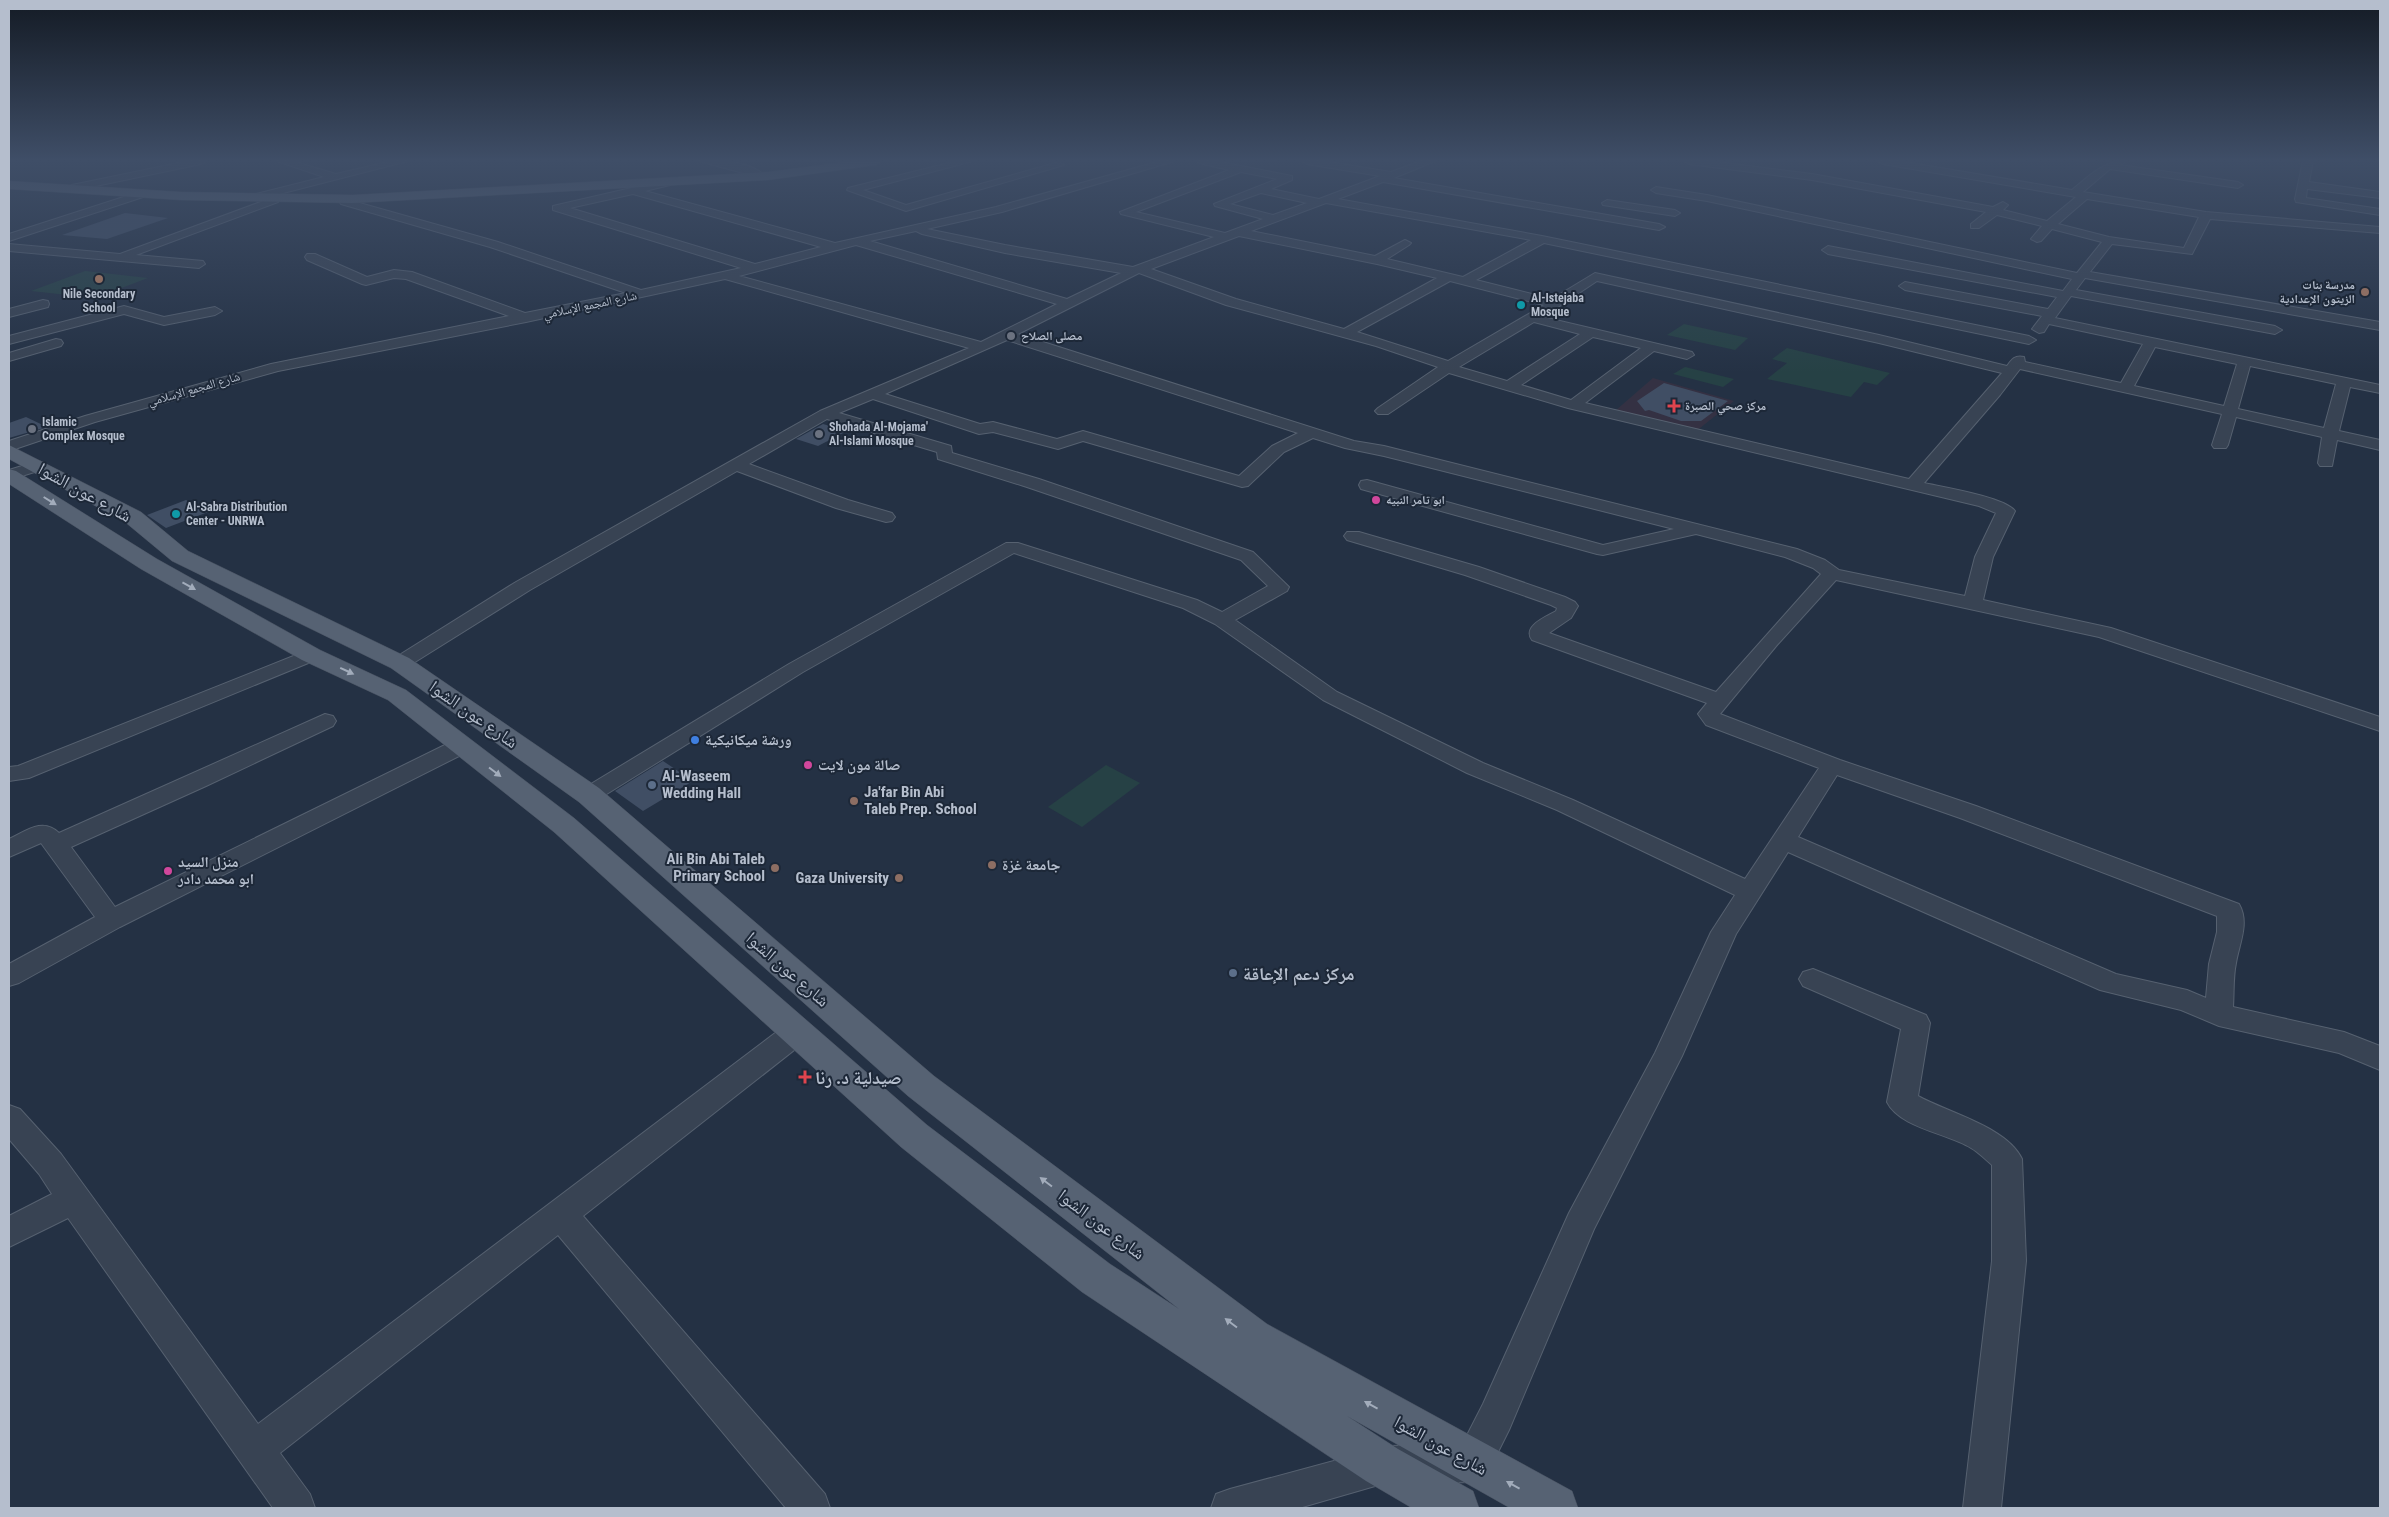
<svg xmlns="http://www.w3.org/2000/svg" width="2389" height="1517" viewBox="0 0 2389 1517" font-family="'Roboto Condensed','Noto Naskh Arabic',sans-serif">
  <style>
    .medical { fill: #343143 }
    .green { fill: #264145 }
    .building { fill: #404e64 }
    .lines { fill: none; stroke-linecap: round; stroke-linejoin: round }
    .minor-casing { stroke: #566170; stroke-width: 2 }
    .major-casing { stroke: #424c5c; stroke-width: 1 }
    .minor { fill: #384353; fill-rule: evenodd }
    .major { fill: #566273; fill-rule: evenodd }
    .oneway { fill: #a2acbb }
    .education-dot { fill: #8d6e63; stroke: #1d2838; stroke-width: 2 }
    .culture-dot { fill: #0f9aa8; stroke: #1d2838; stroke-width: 2 }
    .worship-dot { fill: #6b7280; stroke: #1d2838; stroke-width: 2 }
    .health-dot { fill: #e0444e; stroke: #1d2838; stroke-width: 2 }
    .hotel-dot { fill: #d1479c; stroke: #1d2838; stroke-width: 2 }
    .shop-dot { fill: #3f7fe0; stroke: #1d2838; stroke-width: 2 }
    .service-dot { fill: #5c6f8a; stroke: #1d2838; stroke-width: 2 }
    .labels { text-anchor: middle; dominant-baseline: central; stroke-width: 4; stroke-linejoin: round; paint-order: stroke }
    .far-poi-label { font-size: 12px; font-weight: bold; fill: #b5becd; stroke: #1d2838; text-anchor: start }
    .far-street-label { font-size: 12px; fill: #b5becd; stroke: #1d2838 }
    .poi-label { font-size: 15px; font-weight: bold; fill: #b5becd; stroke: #1d2838; text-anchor: start }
    .near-street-label { font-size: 18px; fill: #b5becd; stroke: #1d2838 }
    .near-poi-label { font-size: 18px; font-weight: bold; fill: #b5becd; stroke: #1d2838; text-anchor: start }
  </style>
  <rect width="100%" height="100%" fill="#243144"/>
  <!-- medical -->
  <path class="medical" d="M1653 378 1734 401 1695 432 1615 411Z"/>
  <!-- green -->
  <g class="green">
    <path d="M85 271H86L148 278 95 298 31 291Z"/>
    <path d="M1684 324 1748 338 1735 350 1667 335Z"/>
    <path d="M1787 348 1890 373 1877 385 1864 382 1851 397 1767 379 1787 363 1772 359Z"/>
    <path d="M1685 367 1734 379 1723 387 1673 374Z"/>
    <path d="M1106 765 1140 783 1082 827 1048 807Z"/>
  </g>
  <!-- building -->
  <g class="building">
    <path d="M125 213 168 218 107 239 62 235Z"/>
    <path d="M1664 383 1728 401 1701 421H1681L1649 410 1645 411 1637 401Z"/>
    <path d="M26 417 47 427 9 438V423Z"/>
    <path d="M823 424 847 431 818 446 796 439Z"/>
    <path d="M186 500 208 512 166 528 147 515Z"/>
    <path d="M663 761 693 781 643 811 615 791Z"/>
  </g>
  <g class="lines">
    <!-- minor casing -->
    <g class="minor-casing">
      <g id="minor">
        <path d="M188 161H206L201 164 72 191 67 188 72 185Z"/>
        <path d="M277 161H292L336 174 392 161H408L256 200 252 199V195L324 177Z"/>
        <path d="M699 161C718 160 748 161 763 174L758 177Z"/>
        <path d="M957 161H973L863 190 906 205 1055 163 1059 162 1064 165 906 211 847 190 848 188Z"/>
        <path d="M1160 161H1175L1002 212 927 229 1005 245 1133 267 1214 237 1121 214 1120 212 1229 170 1199 163 1197 161H1215L1292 176V180L1271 189 1319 199 1380 176 1307 164 1302 161H1323L1391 172 1421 161H1435L1394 178 1659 224 1665 227 1659 230 1383 182 1338 199 1542 236 2029 336 2036 340 2029 344 1544 243 1476 280 1552 299 1595 273 1879 335 2007 366C2012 359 2015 355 2024 357L2025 362 2121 383 2143 344 2049 324 2044 332 2039 333 2032 329 2042 316 1905 290 1899 286 1905 282 2048 309 2057 297 1828 254 1822 250 1828 246 2063 291 2072 279 1707 201 1656 193 1651 190 1656 187 1707 195 2077 273 2102 242 2052 229 2041 241 2037 242 2031 239 2042 226 1997 215 1979 228H1971V224L1986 212 1812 180 1689 164 1684 161H1710L1812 174 1993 207 2003 202 2008 205 2003 210 2047 221 2076 197 1883 164 1878 161H1899L2072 190C2089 176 2103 161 2126 161L2120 165 2238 182 2243 185 2238 188 2110 169 2083 192 2206 212 2380 227V233L2210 219 2192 254 2112 244 2090 272 2380 322V330L2085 278 2076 290 2275 326 2282 330 2275 334 2071 296 2055 318 2380 385V393L2350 387 2339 431 2380 440V450L2337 440 2332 466H2320L2318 463 2322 437 2236 417 2228 445 2226 448H2214L2212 445 2222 414 2020 369 2000 395 1924 483C1942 487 2005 497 2015 511L1993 557 1983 600 2111 628 2380 717V731L2099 637 1836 580 1777 645 1720 714 1840 760 1976 806 2239 904C2250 923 2239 944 2236 963 2233 977 2234 993 2233 1007L2344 1032 2380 1046V1070L2339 1053 2219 1026 2181 1010 2100 990 1788 852 1736 934 1682 1056 1594 1229 1509 1430 1486 1476 1473 1482 1382 1484 1299 1508H1211L1216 1494 1230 1489 1367 1452 1382 1446 1462 1445 1483 1404 1569 1213 1655 1053 1711 932 1735 895 1557 810 1467 773 1323 700 1215 624 1183 608 1014 553 803 672 597 800 589 803 581 800 577 795 581 790 789 664 1006 543H1018L1197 600 1222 612 1268 586 1241 560 1027 487 938 459 937 452 827 419 749 464 848 500 892 513 895 517 892 521 886 522 836 508 737 471 530 590 407 667 400 669 393 667 390 663 393 659 516 582 820 411 969 348 725 279 526 322 278 371 95 422 9 451V441L85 416 271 364 509 316 406 279 394 278 366 285 362 284 307 260 305 257 307 254H315L367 277 394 270 412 272 525 313 626 293 490 247 341 204 338 199 339 197H347L349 200 498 242 641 290 741 268 553 210V206L666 180 671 183 670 185 645 191 835 243 996 207ZM1241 172 1277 179 1214 204 1215 206 1263 219 1225 233 1136 212ZM1261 193 1307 203 1273 215 1230 204ZM633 194 821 247 755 264 570 208ZM2087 199 2199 217 2184 248 2109 237 2058 224ZM1326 203 1531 240 1463 277 1387 259 1409 245 1411 243 1405 240 1375 256 1251 231ZM916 231 922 234 1005 253 1121 273 1067 299 870 241ZM1239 236 1377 264 1437 278 1344 329 1236 299 1151 269ZM856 245 1057 304 981 342 739 276ZM1139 273 1226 305 1376 346 1438 367 1378 408 1375 411 1378 414H1388L1449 373 1568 408 1979 506 1996 513 1975 557 1965 596 1839 570 1825 560 1797 549 1384 446 1354 441 1018 334ZM1450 281 1544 305 1448 361 1357 332ZM1597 281 1879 343 2002 373 1909 479 1585 403 1654 351 1687 359 1694 355 1692 352 1543 317ZM1534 322 1580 334 1507 381 1459 367ZM1593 337 1641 348 1571 400 1521 385ZM1007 340 1298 433 1272 446 1239 476 1083 431 1057 439 993 422 980 424 885 394ZM2155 347 2237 364 2224 406 2134 386ZM2250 366 2336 384 2324 428 2238 409ZM873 399 979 434 993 432 1058 449 1083 441 1242 487 1248 486 1284 452 1313 438 1345 448 1384 456 1674 529 1603 545 1367 480 1361 481 1359 485 1361 489 1597 554 1603 555 1696 534 1785 557 1813 568 1821 574 1716 692 1549 633 1571 618 1578 606 1575 602 1565 597 1479 567 1359 532H1347L1344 536 1347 540 1465 575 1551 605 1557 608 1556 611C1546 617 1522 626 1532 640L1707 703 1698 714 1706 725 1819 768 1745 879 1573 800 1483 763 1337 692 1235 620 1287 591 1289 587 1253 552 1039 479 952 453 951 446 839 413ZM1837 775 1960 818 2217 916V932L2209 964 2206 998 2187 990 2116 974 1798 837Z"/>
        <path d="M2303 161H2313L2309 182 2380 192V198L2307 189 2306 198 2380 209V215L2296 202 2295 199Z"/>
        <path d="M139 192 144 195 143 197 9 241V234Z"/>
        <path d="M274 197 278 198V202L136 255 203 261 205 264 199 268 9 251V244L120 254Z"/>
        <path d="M1607 200 1675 210 1680 213 1675 216 1603 205 1602 203Z"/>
        <path d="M43 300 48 301 49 304 48 307 9 317V309Z"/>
        <path d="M124 306 164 317 215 307 222 311 215 315 164 325 124 314 9 344V336Z"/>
        <path d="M56 339 61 340 63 343 61 346 9 361V353Z"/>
        <path d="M38 461 44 463 46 466 44 469 9 480V470Z"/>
        <path d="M311 649 318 651 321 655 318 659 29 778 9 781V767L18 766Z"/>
        <path d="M325 714 333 716 336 721 333 726 206 786 71 847 115 907 453 741 461 739 469 741 472 746 469 751 120 927 19 983 9 986V964L95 917 41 843 9 857V839C26 831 43 817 59 833Z"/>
        <path d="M1813 969 1926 1015 1930 1023 1918 1096C1949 1113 2007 1127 2022 1159L2026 1261 2001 1508H1963L1992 1261V1165C1985 1159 1978 1152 1971 1148 1947 1133 1900 1128 1887 1102L1901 1029 1803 986 1799 979 1803 972Z"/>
        <path d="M797 1021 807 1024 811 1032 807 1040 583 1216 825 1494 830 1508H786L558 1235 280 1453 310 1494 315 1508H273L68 1218 9 1247V1216L52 1194 39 1174 9 1139V1105L20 1109 61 1154 258 1424 787 1024Z"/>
      </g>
    </g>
    <!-- major casing -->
    <g class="major-casing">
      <g id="major">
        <path d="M851 161H882L876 165 768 180 353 203 181 200 9 189V181L181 192 353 195 768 172Z"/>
        <path d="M9 445 141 512 188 551 409 658 599 788 934 1076 1267 1324 1572 1491 1578 1508H1510L1347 1416 1398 1449 1473 1491 1479 1508H1412L1366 1481 1082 1292 901 1147 554 832 388 700 302 660 141 569 9 484V469L16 471 157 559 320 650 406 690 574 818 927 1125 1110 1264 1179 1309 908 1096 579 802 391 668 172 561 125 522 9 459Z"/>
      </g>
    </g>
    <!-- minor -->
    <use href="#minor" class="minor"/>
    <!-- major -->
    <use href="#major" class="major"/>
  </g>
  <!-- one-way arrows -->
  <defs><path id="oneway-solid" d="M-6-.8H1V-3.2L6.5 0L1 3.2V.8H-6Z" transform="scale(1.25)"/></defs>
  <g class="oneway">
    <use href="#oneway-solid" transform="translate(50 501) rotate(32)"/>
    <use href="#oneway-solid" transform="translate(189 586) rotate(29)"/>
    <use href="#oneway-solid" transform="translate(347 671) rotate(25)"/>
    <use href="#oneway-solid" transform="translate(495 772) rotate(37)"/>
    <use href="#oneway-solid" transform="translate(1046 1182) rotate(-143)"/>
    <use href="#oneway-solid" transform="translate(1231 1323) rotate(-143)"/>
    <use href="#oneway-solid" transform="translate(1371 1405) rotate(-151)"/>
    <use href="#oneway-solid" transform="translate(1513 1485) rotate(-151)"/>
  </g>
  <!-- sky -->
  <linearGradient id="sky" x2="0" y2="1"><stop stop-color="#141b25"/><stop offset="0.43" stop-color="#3f4e67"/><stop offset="1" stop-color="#3f4e67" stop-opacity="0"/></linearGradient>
  <rect width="2389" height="373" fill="url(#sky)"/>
  <!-- markers -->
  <g class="education-dot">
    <circle cx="99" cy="279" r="5"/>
    <circle cx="2365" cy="292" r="5"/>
    <circle cx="854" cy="801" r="5"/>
    <circle cx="992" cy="865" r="5"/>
    <circle cx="775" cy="868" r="5"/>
    <circle cx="899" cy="878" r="5"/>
  </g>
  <g class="culture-dot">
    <circle cx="1521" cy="305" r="5"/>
    <circle cx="176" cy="514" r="5"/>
  </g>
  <g class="worship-dot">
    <circle cx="1011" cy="336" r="5"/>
    <circle cx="32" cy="429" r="5"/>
    <circle cx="819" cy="434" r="5"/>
  </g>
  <g class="health-dot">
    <path d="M1671.5 398.5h5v5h5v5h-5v5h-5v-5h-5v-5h5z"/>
    <path d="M802.5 1069.5h5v5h5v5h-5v5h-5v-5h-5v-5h5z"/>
  </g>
  <g class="hotel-dot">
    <circle cx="1376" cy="500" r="5"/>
    <circle cx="808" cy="765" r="5"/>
    <circle cx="168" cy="871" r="5"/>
  </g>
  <circle class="shop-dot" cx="695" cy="740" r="5"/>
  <g class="service-dot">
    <circle cx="652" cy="785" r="5"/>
    <circle cx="1233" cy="973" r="5"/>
  </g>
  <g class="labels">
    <!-- far-poi labels -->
    <g class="far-poi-label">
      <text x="2355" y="285" text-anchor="end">مدرسة بنات<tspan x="2355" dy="14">الزيتون الإعدادية</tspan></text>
      <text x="99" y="294" text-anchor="middle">Nile Secondary<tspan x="99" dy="14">School</tspan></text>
      <text x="1531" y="298">Al-Istejaba<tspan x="1531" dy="14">Mosque</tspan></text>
      <text x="1021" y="336">مصلى الصلاح</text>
      <text x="1685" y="406">مركز صحي الصبرة</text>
      <text x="42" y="422">Islamic<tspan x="42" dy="14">Complex Mosque</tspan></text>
      <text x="829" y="427">Shohada Al-Mojama'<tspan x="829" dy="14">Al-Islami Mosque</tspan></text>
      <text x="1386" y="500">ابو تامر النبيه</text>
      <text x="186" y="507">Al-Sabra Distribution<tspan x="186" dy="14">Center - UNRWA</tspan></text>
    </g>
    <!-- far-street labels -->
    <g class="far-street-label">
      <text transform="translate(590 305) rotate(-12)">شارع المجمع الإسلامي</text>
      <text transform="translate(194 389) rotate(-16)">شارع المجمع الإسلامي</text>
    </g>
    <!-- poi labels -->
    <g class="poi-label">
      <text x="705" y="740">ورشة ميكانيكية</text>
      <text x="818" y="765">صالة مون لايت</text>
      <text x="662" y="776">Al-Waseem<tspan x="662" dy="17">Wedding Hall</tspan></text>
      <text x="864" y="792">Ja'far Bin Abi<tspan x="864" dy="17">Taleb Prep. School</tspan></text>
      <text x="765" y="859" text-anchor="end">Ali Bin Abi Taleb<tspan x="765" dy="17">Primary School</tspan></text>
      <text x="178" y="862">منزل السيد<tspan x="178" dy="17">ابو محمد دادر</tspan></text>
      <text x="1002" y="865">جامعة غزة</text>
      <text x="889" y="878" text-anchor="end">Gaza University</text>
    </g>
    <!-- near-street labels -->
    <g class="near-street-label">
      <text transform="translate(85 492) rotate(29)">شارع عون الشوا</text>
      <text transform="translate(474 714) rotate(35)">شارع عون الشوا</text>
      <text transform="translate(788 969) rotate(41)">شارع عون الشوا</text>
      <text transform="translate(1102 1224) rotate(37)">شارع عون الشوا</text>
      <text transform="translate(1441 1445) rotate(29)">شارع عون الشوا</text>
    </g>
    <!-- near-poi labels -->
    <g class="near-poi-label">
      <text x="1243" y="973">مركز دعم الإعاقة</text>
      <text x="815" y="1077">صيدلية د. رنا</text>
    </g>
  </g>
  <!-- border -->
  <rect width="2389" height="1517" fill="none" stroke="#b5becd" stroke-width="20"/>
</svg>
